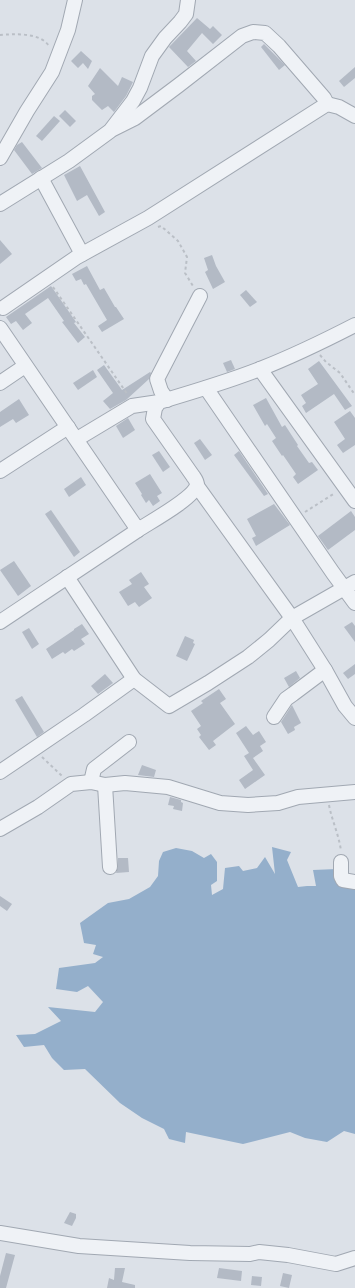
<svg xmlns="http://www.w3.org/2000/svg" width="355" height="1288" viewBox="0 0 355 1288" font-family="Figtree,sans-serif">
  <style>
    .water { fill: #94afcb }
    .building { fill: #b3bac5 }
    .lines { fill: none; stroke-linecap: round; stroke-linejoin: round }
    .minor-casing { stroke: #a1a8b2; stroke-width: 16 }
    .path { stroke: #babfc6; stroke-width: 2; stroke-dasharray: 3 3; stroke-linecap: butt }
    .minor { stroke: #eff2f6; stroke-width: 14 }
  </style>
  <rect width="100%" height="100%" fill="#dce1e8"/>
  <!-- water -->
  <path class="water" d="M272 847 291 852 287 860 298 887 307 886H316L313 870 337 869 355 886V1134L344 1131 327 1142 305 1138 290 1132 243 1144 186 1132 185 1143 169 1139 164 1129 142 1118 120 1103 85 1069 64 1070 52 1058 44 1045 24 1047 16 1035 35 1034 61 1021 48 1007 95 1012 103 1002 88 986 77 992 56 989 59 968 95 963 103 957 93 954 96 945 84 943 80 923 108 903 129 899 150 887 158 876 159 861 163 852 176 848 192 851 204 858 211 854 217 862V881L211 885 212 895 223 889 225 868 239 866 243 871 257 868 265 857 275 874Z"/>
  <!-- building -->
  <g class="building">
    <path d="M197 18 210 29 213 26 222 35 213 44 202 33 187 51 196 61 188 67 169 47Z"/>
    <path d="M264 44 285 65 279 70 261 47Z"/>
    <path d="M81 51 92 61 88 69 83 63 78 68 71 61Z"/>
    <path d="M355 67V78L344 87 339 81Z"/>
    <path d="M100 68 118 86 122 77 133 82 126 96 114 112 108 106 102 110 92 100V96L95 94 88 86Z"/>
    <path d="M65 110 76 121 70 127 59 116Z"/>
    <path d="M54 116 60 121 42 141 36 136Z"/>
    <path d="M22 142 42 168 32 174 14 150 17 145Z"/>
    <path d="M80 166 105 212 99 216 87 195 77 201 64 175Z"/>
    <path d="M0 240 12 254 0 264Z"/>
    <path d="M212 255 216 266 225 282 213 289 205 272 208 270 204 258Z"/>
    <path d="M87 266 100 290 104 288 115 307H116L124 319 102 332 98 326 107 320 86 284 84 285 81 279 76 281 72 274Z"/>
    <path d="M51 286 76 322 74 323 85 337 78 343 62 322 64 321 48 298 25 314 32 323 23 330 16 321 11 324 6 317Z"/>
    <path d="M246 290 257 302 250 307 240 295Z"/>
    <path d="M231 360 235 369 227 372 223 363Z"/>
    <path d="M319 361 352 406 345 410 334 394 306 413 302 406 306 403 301 395 318 384 308 369Z"/>
    <path d="M104 365 122 390 150 372 151 373 149 379 126 400 110 409 103 401 113 393 97 370Z"/>
    <path d="M93 370 97 377 78 390 73 383Z"/>
    <path d="M266 398 282 427 285 425 298 445 297 446 309 463 312 462 318 470 298 484 293 477 296 474 283 455 282 456 272 441 276 438 267 424 265 426 253 405Z"/>
    <path d="M19 399 29 415 16 423 13 419 0 427V412Z"/>
    <path d="M350 411 355 418V445L343 453 337 445 345 439 334 422Z"/>
    <path d="M128 418 135 430 123 438 116 426Z"/>
    <path d="M200 439 212 455 205 460 194 443Z"/>
    <path d="M159 451 170 467 163 472 152 455Z"/>
    <path d="M239 451 268 494 264 496 234 455Z"/>
    <path d="M150 474 162 493 157 496 160 501 153 506 149 500 146 503 141 495 142 494 135 483Z"/>
    <path d="M81 477 86 485 69 497 64 489Z"/>
    <path d="M274 504 290 525 256 546 252 538 256 536 247 519Z"/>
    <path d="M51 510 80 552 74 557 45 514Z"/>
    <path d="M351 511 355 517V530L328 550 318 536Z"/>
    <path d="M14 561 31 586 18 596 0 570Z"/>
    <path d="M141 572 149 584 144 587 152 598 139 607 135 602 128 606 119 592 132 584 129 580Z"/>
    <path d="M352 622 355 626V642L344 627Z"/>
    <path d="M82 624 89 634 81 639 85 644 74 651 72 649 65 654 63 652 52 659 46 649 74 630V629Z"/>
    <path d="M29 628 39 644 32 649 22 632Z"/>
    <path d="M185 636 194 640 193 643 195 644 187 661 176 656Z"/>
    <path d="M355 664V674L348 679 343 673Z"/>
    <path d="M296 671 300 678 289 687 284 678Z"/>
    <path d="M105 674 113 683 98 694 91 686Z"/>
    <path d="M219 689 226 699 220 703 235 724 213 741 216 745 209 750 199 737 201 735 197 729 201 726 191 711 203 703 201 701Z"/>
    <path d="M22 696 44 732 37 737 15 700Z"/>
    <path d="M292 705 301 723 294 727 295 730 288 734 281 722Z"/>
    <path d="M246 726 253 735 259 731 266 742 260 746 263 751 253 758 265 775 245 789 239 780 253 770 244 756 249 753 236 733Z"/>
    <path d="M142 765 156 770 154 777 138 775Z"/>
    <path d="M170 797 181 800V802L183 803 182 811 173 809 174 806 168 805Z"/>
    <path d="M118 858H128L129 872 116 873 118 867Z"/>
    <path d="M0 896 12 904 7 911 0 906Z"/>
    <path d="M70 1212 76 1214V1218L72 1226 64 1223Z"/>
    <path d="M6 1253 15 1255 6 1288H0V1276Z"/>
    <path d="M115 1268H125L122 1282 135 1285V1288H107L109 1278 114 1280Z"/>
    <path d="M219 1268 242 1271 241 1281 217 1278Z"/>
    <path d="M283 1273 292 1275 289 1288 280 1286Z"/>
    <path d="M252 1276 262 1277 261 1286 251 1285Z"/>
  </g>
  <g class="lines">
    <!-- minor casing -->
    <g class="minor-casing">
      <g id="minor">
        <path d="M113 129 135 118 179 85 242 36 253 32 265 33 279 46 324 98 327 104"/>
        <path d="M0 158 27 111 52 72 68 30 75 0"/>
        <path d="M41 178 82 254"/>
        <path d="M0 204 69 161 110 131 133 101 140 88 152 56 165 38 180 22 186 14 188 0"/>
        <path d="M3 308 77 257 148 218 327 104 339 107 355 116"/>
        <path d="M0 328 138 530C150 522 194 498 197 485 197 481 195 479 193 476L153 419 155 408 159 402C193 392 227 382 260 369 293 356 324 341 355 325"/>
        <path d="M260 369 355 501"/>
        <path d="M0 383 25 366"/>
        <path d="M206 388 333 573 355 603"/>
        <path d="M167 400 161 391 157 379 200 296"/>
        <path d="M77 439 132 406 159 402"/>
        <path d="M0 471 68 427"/>
        <path d="M197 486 292 618 325 670 345 706 355 718"/>
        <path d="M67 577 134 679 169 706 208 683 248 657 269 640 292 618 355 582"/>
        <path d="M0 622 138 530"/>
        <path d="M274 717 286 699 293 694 325 670"/>
        <path d="M0 772 84 715 134 679"/>
        <path d="M91 782 94 769 129 742"/>
        <path d="M105 785 110 867"/>
        <path d="M0 829 38 807 71 784 91 782 105 785 125 783 168 787 220 803 248 805 278 803 298 797 355 792"/>
        <path d="M341 862V876L343 880 355 882"/>
        <path d="M0 1233 79 1246 190 1253 250 1254 259 1252 288 1255 336 1264 355 1258"/>
      </g>
    </g>
    <!-- path -->
    <g class="path">
      <path d="M0 35C14 34 40 32 49 46"/>
      <path d="M158 227 161 226 178 241 187 257 185 273 193 286"/>
      <path d="M53 287 128 395"/>
      <path d="M320 355 326 362 340 373 355 395"/>
      <path d="M305 512 335 493"/>
      <path d="M42 757 62 776"/>
      <path d="M329 805C332 821 339 835 341 851"/>
    </g>
    <!-- minor -->
    <use href="#minor" class="minor"/>
  </g>
</svg>
